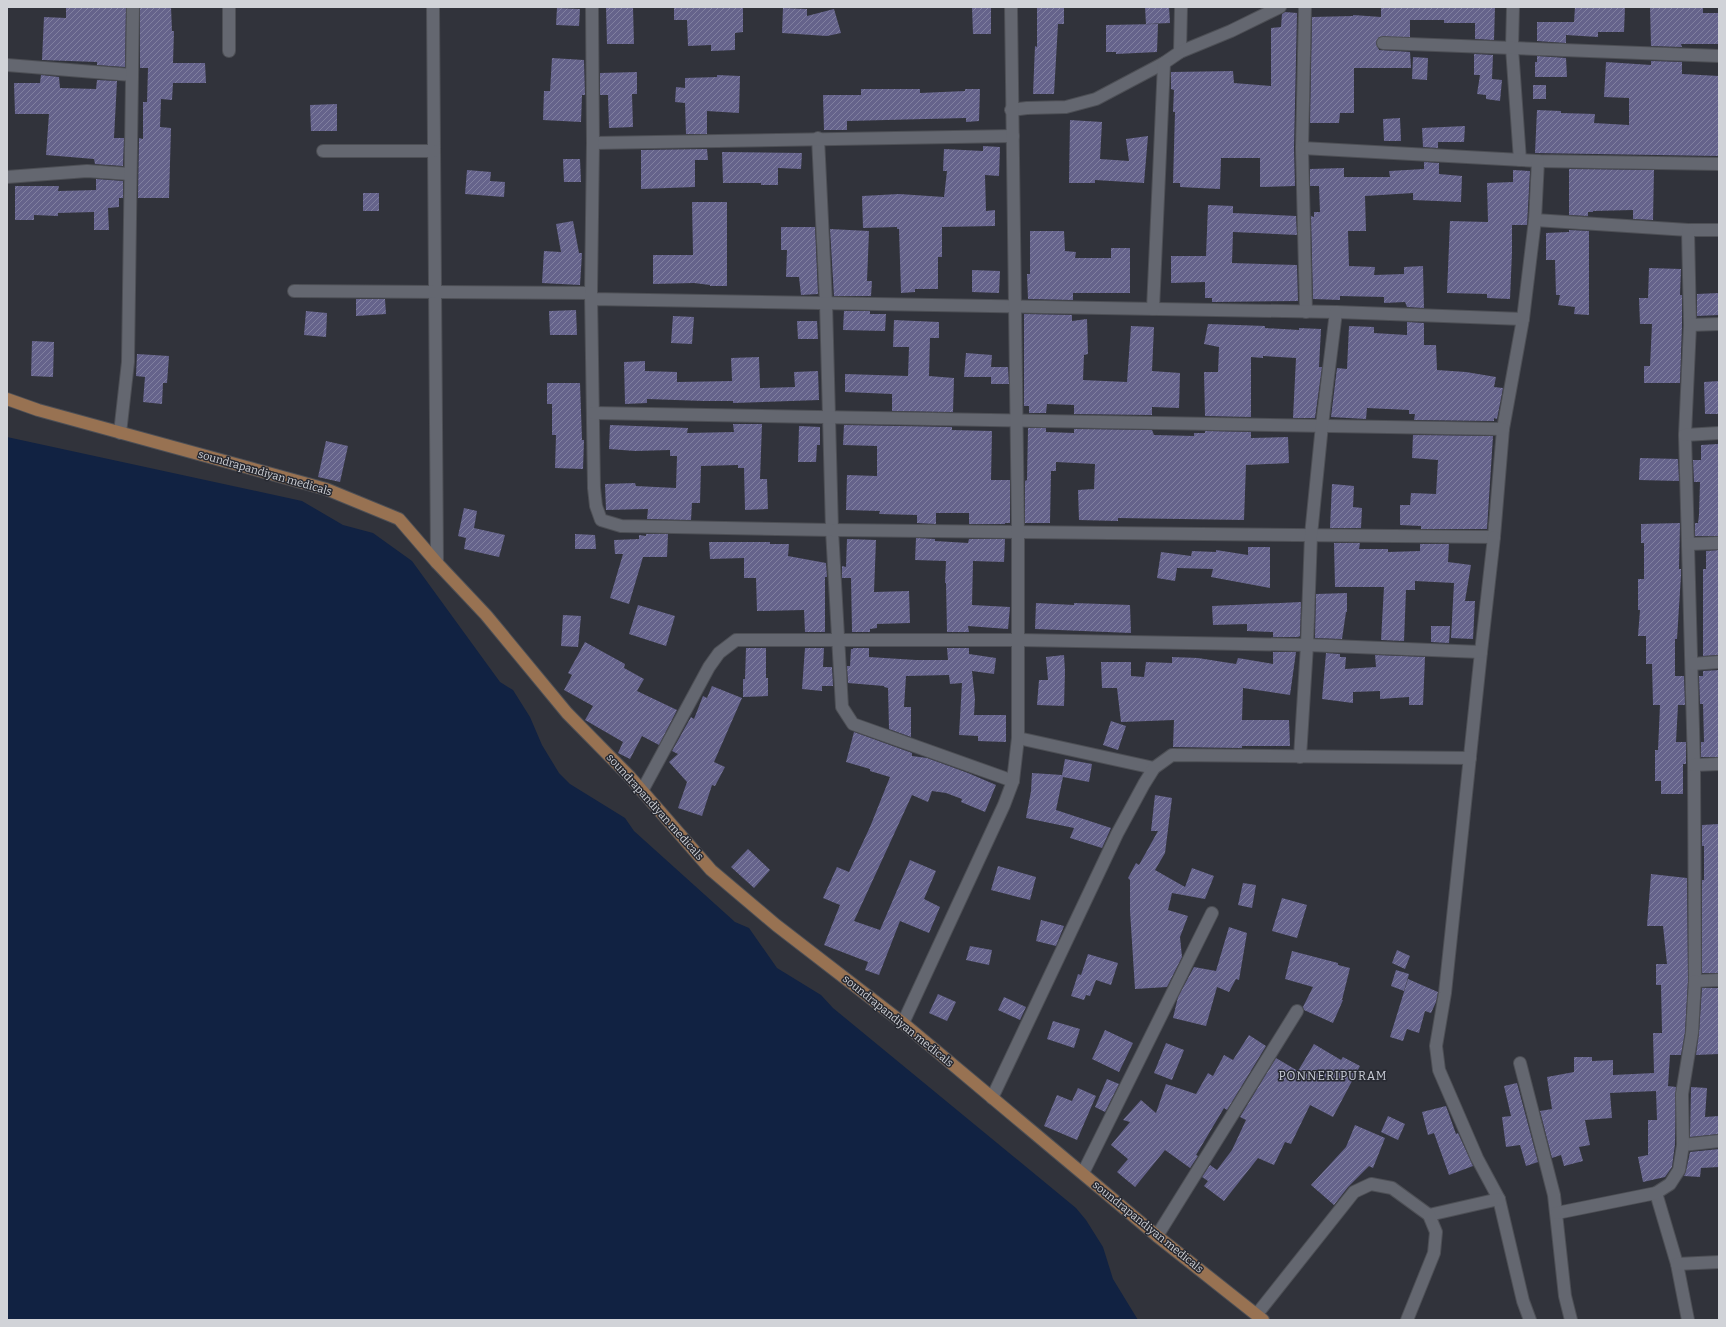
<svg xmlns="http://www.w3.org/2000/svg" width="1726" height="1327" viewBox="0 0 1726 1327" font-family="Bitter,serif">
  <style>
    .water { fill: #112242 }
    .building { fill: url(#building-hatch) }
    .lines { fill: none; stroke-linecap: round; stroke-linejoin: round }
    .minor-casing { stroke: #4d4f55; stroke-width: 14 }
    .major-casing { stroke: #4d4f55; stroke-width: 14 }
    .minor { stroke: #646770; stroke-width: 12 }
    .major { stroke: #987252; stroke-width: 12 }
    .labels { text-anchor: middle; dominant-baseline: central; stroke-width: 3; stroke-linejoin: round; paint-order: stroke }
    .street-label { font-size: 11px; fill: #d1d3d8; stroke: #272931 }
    .neighbourhood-label { font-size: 12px; letter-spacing: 1px; fill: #c8ccd6; stroke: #272931 }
  </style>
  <defs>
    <pattern id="building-hatch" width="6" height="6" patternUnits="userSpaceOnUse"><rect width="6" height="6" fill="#65638b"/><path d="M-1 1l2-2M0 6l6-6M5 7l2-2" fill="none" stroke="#8180a0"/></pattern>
  </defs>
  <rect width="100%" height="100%" fill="#31333b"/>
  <!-- water -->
  <path class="water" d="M7 437 302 501 343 525 373 533 412 561 500 682 513 690 530 717 542 745 559 773 570 784 625 818 634 831 735 922 749 928 777 968 821 995 833 1008 1076 1208 1086 1220 1103 1247 1113 1279 1138 1320H7Z"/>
  <!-- building -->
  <g class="building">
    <path d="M66 7H126L125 67 97 65V62L42 60 44 17 66 18Z"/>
    <path d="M140 7H171L172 31H174L173 63H205L206 83H173L172 100 161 99 160 127 171 128 169 198H138L139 138 143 139V102H147L148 68H140Z"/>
    <path d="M606 7H633L634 44H607Z"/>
    <path d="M674 7H743V32L735 33V50L711 51V45L688 46 687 20H674Z"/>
    <path d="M972 7H991V34H973Z"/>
    <path d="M1037 7H1064V24H1058L1054 94H1033L1035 46 1037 47Z"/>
    <path d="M1145 7H1169L1170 23 1146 24Z"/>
    <path d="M1495 7 1494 40 1475 39V23H1444V20H1410V37H1379L1376 43 1379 50 1410 52 1411 68H1354V113H1340L1339 123H1310L1312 17 1353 16V15L1381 17V8Z"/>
    <path d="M1575 7H1625L1624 32H1598V37L1566 35V43L1537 41V22H1574Z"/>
    <path d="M1650 7H1703V13H1719V44H1681L1682 47 1651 46Z"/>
    <path d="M557 8 580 9 579 26 556 25Z"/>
    <path d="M783 8 807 9V16L834 9 841 33 827 36 782 33Z"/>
    <path d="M1285 12 1297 13 1294 148 1295 186 1260 187V158H1221L1220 189 1180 187V183H1173L1175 112H1173L1174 90 1171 89V72L1233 71 1234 83 1271 86V28L1281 27 1282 14Z"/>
    <path d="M1158 24 1157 52 1116 54V52H1106V25Z"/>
    <path d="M1474 54 1493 55 1492 79 1502 80 1500 101 1486 99V95L1477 94 1480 75H1474Z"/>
    <path d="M1537 56 1566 58 1567 77H1535V62H1537Z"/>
    <path d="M1413 57 1428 58 1427 80 1412 79Z"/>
    <path d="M552 58 584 60 585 95H582L581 122 543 120 544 91H550Z"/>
    <path d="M1651 61 1682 62V74L1719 76V156L1535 153 1537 110 1561 111V113L1595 114 1594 123 1629 125V98L1604 97 1606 62 1651 65Z"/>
    <path d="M637 72V94H632L633 127 609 128 608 95H600V73Z"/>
    <path d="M41 75 59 77 60 88 96 89 97 80 117 81 114 138H124L123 166 95 164 94 159 46 155 49 114H15L14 83H40Z"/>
    <path d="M717 75 740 76 739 113 707 111V134H686L685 103 675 102 676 87 685 88V78L717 77Z"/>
    <rect x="1533" y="85" width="13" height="14"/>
    <path d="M861 89H920V93L965 91V89H980L979 121 966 122V118L847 121V130H824L823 95H861Z"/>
    <path d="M337 104V131H311L310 105Z"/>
    <path d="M1400 118 1401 141H1384L1383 119Z"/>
    <path d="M1070 120 1102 122 1100 159 1129 161 1126 139 1148 136 1144 183 1095 180V183H1069Z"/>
    <path d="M1465 126 1464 142H1438V148L1423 147 1422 128Z"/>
    <path d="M983 146 1000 147 999 176 985 175 986 211 995 210V226L942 227V257H938V289H915V292L901 293 899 229H897V227L863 228 862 196 899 194 944 197 947 171H943L944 149 983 151Z"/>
    <path d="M707 149 708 160H695V187L641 189V150Z"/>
    <path d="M722 152 802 153 801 169 778 168V185H761V183H723Z"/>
    <path d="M563 159H580L581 182H564Z"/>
    <path d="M1424 162 1439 163V174L1462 176 1461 202 1413 200V193L1365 196 1366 231H1348L1349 266 1375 267 1374 275 1404 274V267L1423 266 1424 308 1407 307 1405 302 1384 303V297L1340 296V300L1313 299 1311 216 1314 217V212H1320L1319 186H1310V169L1344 168V177H1390L1389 171 1424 169Z"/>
    <path d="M1569 169 1654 170 1653 220 1633 219V210L1593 211V212H1588V216L1569 215Z"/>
    <path d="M467 170 491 172 490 181 505 182 504 197 465 194Z"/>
    <path d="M1513 170 1530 171 1527 225H1512V252L1510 299 1487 298V294L1447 293 1450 221 1488 222 1487 183 1513 182Z"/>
    <path d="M96 179 123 181V198H119V207L108 208 109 230H94V212L58 213V216L34 215V220H15V186H59L58 191 96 190Z"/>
    <rect x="363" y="193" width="16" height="18"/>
    <path d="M692 202H727V286H710V285L694 283 653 284V255H693Z"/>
    <path d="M1208 205 1233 206V213L1296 216 1297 235 1233 232 1232 263 1297 265 1298 301 1212 302V298H1205V282L1171 283V256H1206Z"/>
    <path d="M573 221 579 253H582L580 285 542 283 544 251 561 252 556 224Z"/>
    <path d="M781 227H815L818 294 801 295 799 277H786L787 250H781Z"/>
    <path d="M830 229 869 231 867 281H872L871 296H834Z"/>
    <path d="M1569 230 1589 231V315L1574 314 1575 307 1558 305 1560 295H1556L1555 260H1546V233L1569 232Z"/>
    <path d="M1030 231H1064L1065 251 1076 252 1075 258H1111V248H1130V293H1073V300L1028 299 1027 274H1030Z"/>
    <path d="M1649 268 1681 269 1680 295H1682V325L1680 383H1644V366H1650L1652 324H1640L1639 298H1648Z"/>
    <path d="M972 270 1000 271 999 293 972 292Z"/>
    <path d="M1719 293V315L1697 316V294Z"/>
    <path d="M356 299H385L386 314 356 316Z"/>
    <path d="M576 310 577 335H550L549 311Z"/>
    <path d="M306 311 327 313 326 337 304 335Z"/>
    <path d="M844 311H870V314H886L885 331 843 330Z"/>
    <path d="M1024 314 1072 315V321L1087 319 1088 354 1084 355 1083 380 1127 382 1131 326 1154 327 1152 371 1180 373 1179 408 1152 407V415L1074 414V405L1047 404 1046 413H1029V406H1024Z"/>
    <path d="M673 316 694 317 692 344 671 343Z"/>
    <path d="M894 320 939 322V338H930L929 376 954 378 953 412 892 411V394L845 392V374L908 376 909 347H893Z"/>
    <path d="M797 321H817L818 339H798Z"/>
    <path d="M1407 322 1424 323V345H1436L1437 370 1466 372 1496 377 1494 387 1503 388 1497 419 1494 418V421L1414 420 1415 414H1409V410L1367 408 1366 419 1331 417 1337 368 1347 369 1349 326 1374 327V333L1407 335Z"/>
    <path d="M1208 324 1265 326V328L1299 330V328L1321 329 1319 367H1322L1315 418H1293L1296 358 1263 356V358L1251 357V417L1205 416 1204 372H1218L1219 347 1204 344Z"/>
    <path d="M32 341 54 342 53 377 31 376Z"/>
    <path d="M966 353 992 355 991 367H1008L1009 384H991V375V377H964Z"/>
    <path d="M137 354 169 356 167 383H163L162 404 143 402 145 377 136 376Z"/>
    <path d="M759 357 760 388 795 387 794 372 818 371 819 400 733 403V401H704L647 399V403L625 404 624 362 645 361V371L677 372V382L732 381 731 358Z"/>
    <path d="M1719 381V414H1705L1704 382Z"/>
    <path d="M547 383H580L582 440H584L583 469 555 468 556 435H552V404H547Z"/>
    <path d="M733 424H762L760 479H767L768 509 745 510 744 468H738V465L701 466 700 503H692L691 520 647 519 648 509 606 510 605 484 635 483 636 486 676 488 677 456H670V450L635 451 609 449 610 425 688 428 687 433 734 432Z"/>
    <path d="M844 425 952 427V430L992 431 991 480H1010V523H1005V524H969V513H936V524L917 523V515L879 514 880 511 846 510 847 475 877 476V446L843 445Z"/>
    <path d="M799 426 820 427V445H817L816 462H798Z"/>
    <path d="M1028 428H1046V432L1074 433V429L1152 430 1154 435 1194 436V433H1205V431L1251 432V438L1288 437 1289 463 1246 465 1244 520 1118 518V521L1079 520 1078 490 1094 489 1095 464 1056 462V471H1051L1050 523H1025V481L1027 480Z"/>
    <path d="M1413 435 1493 436 1487 529H1421V526L1400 525V505H1410L1411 493 1436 494 1438 460 1412 458Z"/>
    <path d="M326 441 348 446 340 482 318 477Z"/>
    <path d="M1718 444 1719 536H1695V523H1698L1699 515 1700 482H1694L1693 460H1701V445Z"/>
    <path d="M1640 458 1678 459 1679 481 1639 480Z"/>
    <path d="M1332 484 1354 486 1353 507 1362 508 1361 528H1330Z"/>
    <path d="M464 508 477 511 474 528 505 535 499 557 464 549 466 538 458 536Z"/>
    <path d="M1680 523 1679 569H1681V575L1677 639H1675V676H1684L1685 705H1678L1676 742H1686V764H1683V794H1661V781H1655V750H1658L1660 705H1653L1652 664H1646V636H1638L1640 610H1638V579H1644V543H1641V524Z"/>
    <path d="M575 534 595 535 596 549H575Z"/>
    <path d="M646 534H668L667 557H643L629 604 610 598 623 554H615L614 540 639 539V535L646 536Z"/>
    <path d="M916 538 935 539V541L968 543 969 539H1005L1004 562 973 561 972 605 1010 607 1008 629 968 626 969 632H947L946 583H945L946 561 915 560Z"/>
    <path d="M847 539 876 540 874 592 909 591 910 623 877 624V628L870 629V632H852L851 578H842V566L846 567Z"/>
    <path d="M709 542H770V544H789L788 556 826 563 827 577H825V632H805L804 610 757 611 756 578H744V558L710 559Z"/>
    <path d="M1334 543H1360L1359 549H1388V552L1420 551V544H1449L1448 562 1471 565 1465 601H1475L1473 639 1451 638 1454 583 1415 581V590H1406L1404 641 1381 640 1384 587H1335Z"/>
    <path d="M1248 547H1270V588L1211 577 1213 569 1177 568 1175 581 1157 578 1161 552 1191 556 1192 551 1216 552V550L1248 555Z"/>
    <path d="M1719 550V655L1703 656V569H1706V551Z"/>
    <path d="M1347 593V612H1346L1342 639 1315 638 1316 594Z"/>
    <path d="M1301 602 1300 636 1298 637H1273V632L1247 631V624L1213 625 1212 606Z"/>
    <path d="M1036 603 1074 605V603L1130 605 1131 633 1035 629Z"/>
    <path d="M638 605 675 616 666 646 629 634Z"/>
    <path d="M563 615 581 616 578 647 561 646Z"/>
    <path d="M1431 626H1450L1449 643 1431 642Z"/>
    <path d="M585 642 625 664 624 668 644 679 637 691 677 710 659 745 642 736 630 759 618 753 623 742 585 720 593 706 564 690 572 675 568 673Z"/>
    <path d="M746 648H766V678H768V696L743 697V679H745Z"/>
    <path d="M805 648H824L823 667H832L833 686H822V691L802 689Z"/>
    <path d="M853 648H869V657L916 660H948L947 648H969V654L996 658 994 674 972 671 975 699 974 715H1006V742L978 741V736L959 735 962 683 950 684 949 675 906 676 904 707H911V737L889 729 888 688 884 687V686L848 683 847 666H850L851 649H853Z"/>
    <path d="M1273 652H1296L1290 695 1243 688 1242 720H1289L1290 746H1242V748L1173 747 1174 720 1121 722 1117 688H1102L1101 662H1131V676L1144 677 1146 662 1172 663V657L1198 658 1236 664 1238 658 1273 664Z"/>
    <path d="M1326 653 1340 654V657H1346L1345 669 1376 667 1375 655 1425 657 1423 705H1409V697L1380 699V691L1353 692V703L1322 699Z"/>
    <path d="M1064 655 1065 671 1064 706 1037 705 1039 680H1048L1046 657Z"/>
    <path d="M1719 670V757H1701V742H1704L1703 704H1700L1699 676H1703V671Z"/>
    <path d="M712 686 742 698 714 762 725 767 715 786 712 785 702 816 678 808 687 782 669 762 678 754 672 751 691 717 694 719 703 696 707 698Z"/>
    <path d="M1111 721 1126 726 1118 750 1103 745Z"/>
    <path d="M854 732 912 753V756L927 758 968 773 996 785 985 812 961 802 962 799 946 793 932 791 928 802 912 795 854 921 880 930 910 860 936 871 924 899 940 907 929 933 900 921 879 975 865 970 868 962 824 945 840 905 823 898 837 867 849 872 870 827 890 777 870 771V769L846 762Z"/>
    <path d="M1065 759 1092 764 1089 782 1063 777 1056 810 1111 828 1102 848 1070 838 1074 828 1026 818 1031 791 1032 773 1062 775Z"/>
    <path d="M1155 795 1172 798 1165 853 1155 870 1185 887 1192 868 1214 876 1205 899 1172 893 1168 910 1188 916 1180 937 1182 957 1167 987 1135 989 1130 911V880L1128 878 1136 863 1139 865 1158 831H1151Z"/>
    <path d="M1719 824V973H1702V880H1704V846H1702V825Z"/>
    <path d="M748 849 770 870 754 888 731 867Z"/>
    <path d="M998 866 1036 877 1030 900 991 890Z"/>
    <path d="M1651 874 1687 878 1688 981 1685 1032 1681 1055H1670L1668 1086 1676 1087 1675 1144 1672 1167 1665 1177 1643 1182 1638 1157 1648 1155V1120H1657L1656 1091 1610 1093 1612 1118 1585 1120 1590 1145 1579 1147 1583 1161 1564 1166 1561 1155 1552 1158 1540 1111 1552 1109 1547 1077 1574 1072V1057H1592V1061L1613 1060V1075L1654 1073 1653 1033H1662L1661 985H1656V964H1667L1663 926H1647Z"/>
    <path d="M1243 883 1256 885 1252 908 1238 905Z"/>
    <path d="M1282 898 1307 905 1297 938 1272 931Z"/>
    <path d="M1041 920 1064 926 1056 946 1036 941Z"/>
    <path d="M1229 927 1247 933 1239 980 1236 979 1229 992 1217 987 1206 1026 1173 1018 1178 997 1194 967 1216 971Z"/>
    <path d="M970 946 992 950 989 965 966 960Z"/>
    <path d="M1397 950 1410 956 1405 969 1392 963Z"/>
    <path d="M1292 951 1338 963V965L1350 968 1342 1000H1343L1333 1023 1304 1010 1303 1007 1313 987 1285 979Z"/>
    <path d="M1088 954 1118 963 1111 985 1096 980 1090 996 1086 995 1084 1000 1071 996 1078 974 1081 975Z"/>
    <path d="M1396 970 1409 974 1404 991 1391 986Z"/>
    <path d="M1408 979 1438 992 1436 1002 1431 1013 1425 1011 1419 1033 1407 1029 1403 1041 1390 1037Z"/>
    <path d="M1702 988H1719V1054L1696 1055 1699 1033Z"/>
    <path d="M938 994 956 1002 947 1021 929 1013Z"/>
    <path d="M1004 997 1026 1007 1020 1020 998 1010Z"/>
    <path d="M1053 1021 1080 1029 1074 1048 1047 1039Z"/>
    <path d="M1105 1030 1133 1043 1119 1072 1092 1059Z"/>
    <path d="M1249 1035 1266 1046 1227 1110 1224 1108 1196 1155 1198 1156 1190 1168 1165 1150 1135 1187 1117 1172 1128 1159 1111 1145 1130 1122 1123 1120 1141 1100 1156 1113 1166 1084 1196 1094 1208 1073 1213 1076 1224 1055 1233 1060Z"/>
    <path d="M1166 1043 1184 1050 1172 1080 1154 1073Z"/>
    <path d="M1314 1044 1341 1060 1343 1057 1360 1066 1333 1117 1310 1105 1291 1144 1285 1142 1274 1165 1258 1158 1224 1201 1204 1186 1208 1181 1202 1177 1210 1165 1217 1170 1232 1150 1246 1120 1240 1117 1276 1058 1298 1071Z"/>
    <path d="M1107 1079 1119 1084 1105 1112 1095 1107Z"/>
    <path d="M1517 1083 1538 1162 1526 1166 1520 1145 1506 1147 1502 1117 1511 1116 1504 1086Z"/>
    <path d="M1691 1087 1707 1088 1705 1117 1719 1116V1134L1690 1137Z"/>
    <path d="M1078 1088 1096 1096 1077 1140 1044 1126 1057 1095 1072 1101Z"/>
    <path d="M1446 1106 1456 1134 1458 1133 1473 1166 1449 1175 1434 1133 1428 1135 1422 1112Z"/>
    <path d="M1388 1116 1405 1124 1398 1140 1381 1132Z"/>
    <path d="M1355 1125 1385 1138 1373 1168 1369 1166 1348 1187 1334 1205 1311 1185 1346 1147Z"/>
    <path d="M1719 1149V1167L1701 1168 1700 1177 1684 1176 1686 1171 1690 1152Z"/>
  </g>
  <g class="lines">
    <!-- minor casing -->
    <g class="minor-casing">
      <g id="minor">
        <path d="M229 7V51"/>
        <path d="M433 7 437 563"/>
        <path d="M1305 7 1302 148 1306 312"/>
        <path d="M1513 7 1512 48 1520 160"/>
        <path d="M1383 43 1719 56"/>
        <path d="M1180 52 1181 7"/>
        <path d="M7 65 132 75"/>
        <path d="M1011 110 1027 108 1066 107 1096 99 1164 63 1180 52 1231 31 1280 7"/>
        <path d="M818 138 826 303 832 530 842 707 853 724 1013 781"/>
        <path d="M593 143 1013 136"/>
        <path d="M1302 148 1538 161 1719 164"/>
        <path d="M323 151H434"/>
        <path d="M7 177 87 171 130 174"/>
        <path d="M1535 220 1688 230H1719"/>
        <path d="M1688 230 1690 325 1685 435 1694 765 1695 981 1719 980"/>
        <path d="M294 291 591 293"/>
        <path d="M591 299 1336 312 1523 319 1503 429 1494 537 832 530 621 526 601 520 596 506 594 488 591 293 593 143 592 7"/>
        <path d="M1153 309 1164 63"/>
        <path d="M1523 319 1535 220 1538 161"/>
        <path d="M1690 325 1719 324"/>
        <path d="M593 413 1503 429"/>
        <path d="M120 433 128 362 133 7"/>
        <path d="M1685 435 1719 433"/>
        <path d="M1494 537 1481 652 1445 993 1436 1046 1439 1070 1477 1158 1499 1199 1523 1301 1530 1320"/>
        <path d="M1688 544 1719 543"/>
        <path d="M1692 664 1719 662"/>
        <path d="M1018 738 1154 768"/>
        <path d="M1300 757 1307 645 1311 535 1322 425 1336 312"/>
        <path d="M1694 765 1719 764"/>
        <path d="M642 791 709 667 719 653 736 640H1019L1307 645 1481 652"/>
        <path d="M903 1023 1004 805 1013 781 1018 738V532L1011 7"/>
        <path d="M1520 1063 1554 1195 1565 1296 1571 1320"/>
        <path d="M992 1098 1117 834 1144 784 1154 768 1172 755 1470 758"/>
        <path d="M1683 1145 1719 1141"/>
        <path d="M1083 1173 1212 913"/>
        <path d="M1656 1193 1677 1264 1688 1320"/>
        <path d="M1557 1213 1656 1193 1670 1184 1679 1170 1683 1145 1682 1094 1692 1033 1695 981"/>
        <path d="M1429 1215 1499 1199"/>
        <path d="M1157 1236 1297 1011"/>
        <path d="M1677 1264 1719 1262"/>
        <path d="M1257 1314 1354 1192 1371 1184 1392 1188 1429 1215 1436 1232 1434 1253 1407 1320"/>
      </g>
    </g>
    <!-- major casing -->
    <g class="major-casing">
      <path id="major" d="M7 399 38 410 326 489 399 519 437 563 486 615 567 713 630 777 711 870 776 925 903 1023 1157 1236 1263 1320"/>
    </g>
    <!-- minor -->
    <use href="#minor" class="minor"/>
    <!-- major -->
    <use href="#major" class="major"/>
  </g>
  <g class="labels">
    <!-- street labels -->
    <g class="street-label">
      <text transform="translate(265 473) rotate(16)">soundrapandiyan medicals</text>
      <text transform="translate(655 807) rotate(48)">soundrapandiyan medicals</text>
      <text transform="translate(898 1021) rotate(39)">soundrapandiyan medicals</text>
      <text transform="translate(1148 1227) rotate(39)">soundrapandiyan medicals</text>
    </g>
    <!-- neighbourhood labels -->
    <g class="neighbourhood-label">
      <text x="1333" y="1076">PONNERIPURAM</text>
    </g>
  </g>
  <!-- border -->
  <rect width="1726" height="1327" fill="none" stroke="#d1d3d8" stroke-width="16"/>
</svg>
